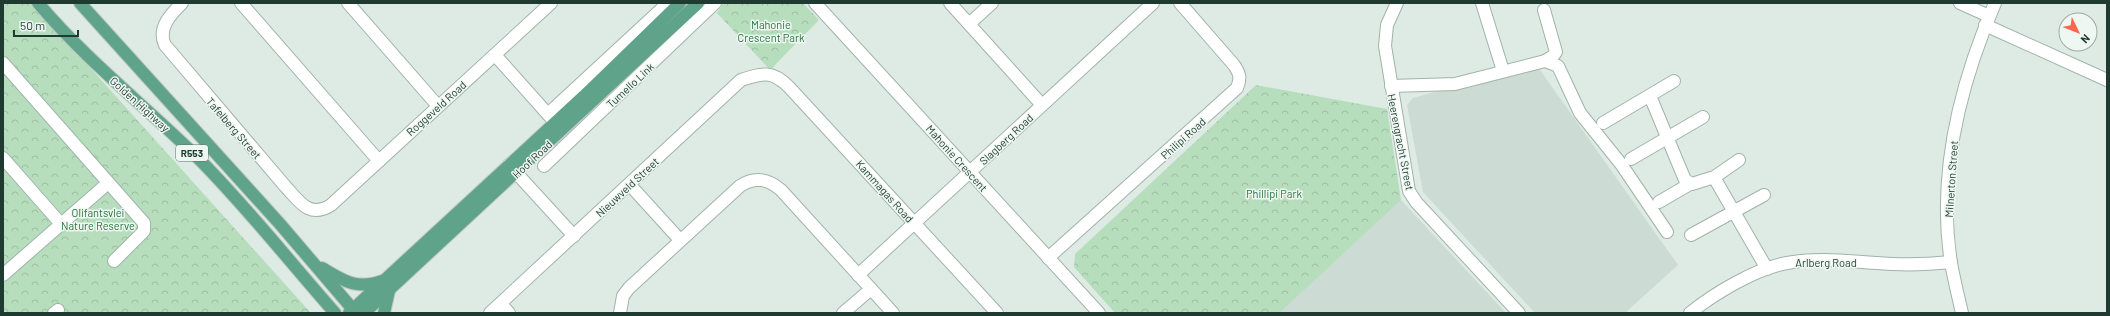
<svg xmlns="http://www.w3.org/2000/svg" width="2110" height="316" viewBox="0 0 2110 316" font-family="Barlow,sans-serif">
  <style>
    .built { fill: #ccdbd3 }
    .forest { fill: url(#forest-crowns) }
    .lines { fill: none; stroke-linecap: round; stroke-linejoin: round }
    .minor-casing { stroke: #a1b3ab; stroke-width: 14 }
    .major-casing { stroke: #c0c8c5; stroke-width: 14 }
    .minor { stroke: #fff; stroke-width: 12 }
    .major { stroke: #60a38b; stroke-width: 12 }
    .labels { text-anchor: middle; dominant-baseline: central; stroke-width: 3; stroke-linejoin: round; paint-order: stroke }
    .shield { fill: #eff7f2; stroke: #5d736b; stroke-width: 1 }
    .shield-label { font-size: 10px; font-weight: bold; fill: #1f3b31 }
    .park-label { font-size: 11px; fill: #27743d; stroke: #eff7f2 }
    .street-label { font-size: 11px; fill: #1f3b31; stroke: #eff7f2 }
  </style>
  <defs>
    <pattern id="forest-crowns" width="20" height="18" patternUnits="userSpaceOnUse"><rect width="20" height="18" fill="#b6debd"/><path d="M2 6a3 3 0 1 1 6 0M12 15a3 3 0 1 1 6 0" fill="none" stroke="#9cbfa3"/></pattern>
  </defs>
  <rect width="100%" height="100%" fill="#deebe4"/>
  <!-- built -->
  <g class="built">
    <path d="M1530 66 1540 70 1678 265 1625 313H1535L1423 192 1407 105 1413 98Z"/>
    <path d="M1401 200 1506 313H1276Z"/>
  </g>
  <!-- forest -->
  <g class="forest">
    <path d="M3 3H32L311 313H3Z"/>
    <path d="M724 3H803L819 20 770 70 717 13Z"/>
    <path d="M1256 85 1387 109 1401 200 1279 313H1115L1074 267 1075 254Z"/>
  </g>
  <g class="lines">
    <!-- minor casing -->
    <g class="minor-casing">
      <g id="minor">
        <path d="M182 3C171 14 157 28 165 45L285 186C299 201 309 219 331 205L551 3"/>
        <path d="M241 3 379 161"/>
        <path d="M348 3 438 106"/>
        <path d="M815 3 1099 313"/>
        <path d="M950 3 1042 105"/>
        <path d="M1397 3 1387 25 1385 46 1409 191 1416 202 1519 313"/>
        <path d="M1482 3 1503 71"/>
        <path d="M1960 3 1989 16"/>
        <path d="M969 24 992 3"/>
        <path d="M1985 25 2107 80"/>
        <path d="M495 55 553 120"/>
        <path d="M1545 61 1558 66 1580 113 1621 164 1667 232"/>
        <path d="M3 63 144 223V231L114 261"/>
        <path d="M1391 86 1455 84 1545 61 1553 56 1556 52 1544 10"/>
        <path d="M1650 96 1685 180 1692 184 1711 178 1715 179 1767 269"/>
        <path d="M548 114 668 3"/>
        <path d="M1603 123 1674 81"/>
        <path d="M3 158 61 224"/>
        <path d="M1631 159 1703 117"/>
        <path d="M509 165 574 236"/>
        <path d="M544 166 715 3"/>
        <path d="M1713 178 1739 160"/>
        <path d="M630 185 680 240"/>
        <path d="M1659 202 1690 184"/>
        <path d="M1691 235 1764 195"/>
        <path d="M1048 258 1237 88C1241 78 1240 74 1234 65L1180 3"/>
        <path d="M3 275 108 183"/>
        <path d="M858 275 1153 3"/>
        <path d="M501 304 509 313"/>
        <path d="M54 313 58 310"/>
        <path d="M490 313 741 80C763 73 772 70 789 87L997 313"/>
        <path d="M620 313 623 296 629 288 740 186C755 176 768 179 781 190L893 313"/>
        <path d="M843 313 871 289"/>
        <path d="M1690 313C1715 293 1755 269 1787 263 1821 256 1859 263 1893 264 1913 265 1932 264 1951 262"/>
        <path d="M1962 313C1958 296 1954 279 1951 263 1937 174 1960 84 1995 3"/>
      </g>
    </g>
    <!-- major casing -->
    <g class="major-casing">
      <g id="major">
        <path d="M38 3C86 60 144 105 197 157 246 206 289 261 335 313"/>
        <path d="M80 3 280 224 356 313"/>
        <path d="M322 268C344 281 356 290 382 281"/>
        <path d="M349 313 584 96 680 3"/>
        <path d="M364 313 698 3"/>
        <path d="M384 313 389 291"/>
      </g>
    </g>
    <!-- minor -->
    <use href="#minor" class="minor"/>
    <!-- major -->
    <use href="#major" class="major"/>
  </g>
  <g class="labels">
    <!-- shield labels -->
    <rect class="shield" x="176" y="145" width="32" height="16" rx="3"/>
    <g class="shield-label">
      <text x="192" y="153">R553</text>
    </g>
    <!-- park labels -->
    <g class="park-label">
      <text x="771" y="24">Mahonie<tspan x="771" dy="13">Crescent Park</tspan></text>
      <text x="1274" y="193">Phillipi Park</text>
      <text x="98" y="212">Olifantsvlei<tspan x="98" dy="13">Nature Reserve</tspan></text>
    </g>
    <!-- street labels -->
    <g class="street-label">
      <text transform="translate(630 85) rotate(-43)">Tumello Link</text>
      <text transform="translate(140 104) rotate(42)">Golden Highway</text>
      <text transform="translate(436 108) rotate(-42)">Roggeveld Road</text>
      <text transform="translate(234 128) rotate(49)">Tafelberg Street</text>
      <text transform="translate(1183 138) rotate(-42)">Philipi Road</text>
      <text transform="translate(1006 139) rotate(-43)">Slagberg Road</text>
      <text transform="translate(1401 142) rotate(79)">Heerengracht Street</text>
      <text transform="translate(957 158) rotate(48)">Mahonie Crescent</text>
      <text transform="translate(532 159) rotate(-43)">Hoof Road</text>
      <text transform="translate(1951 179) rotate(-86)">Milnerton Street</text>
      <text transform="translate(627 187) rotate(-43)">Nieuwveld Street</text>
      <text transform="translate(885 191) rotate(48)">Kammagas Road</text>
      <text x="1826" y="262">Arlberg Road</text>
    </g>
  </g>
  <!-- border -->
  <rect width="2110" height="316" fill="none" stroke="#1f3b31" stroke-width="8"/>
  <!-- north arrow -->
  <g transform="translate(2078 32) rotate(133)"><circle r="19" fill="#eff7f2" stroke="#9caca5"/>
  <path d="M0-3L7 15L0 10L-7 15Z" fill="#fa674e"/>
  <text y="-6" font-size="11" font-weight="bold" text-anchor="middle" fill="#1f3b31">N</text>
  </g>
  <!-- scale -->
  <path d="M14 30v6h64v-6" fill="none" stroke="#1f3b31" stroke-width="2"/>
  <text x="20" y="30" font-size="12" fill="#1f3b31" stroke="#eff7f2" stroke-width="3" paint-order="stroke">50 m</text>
</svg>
